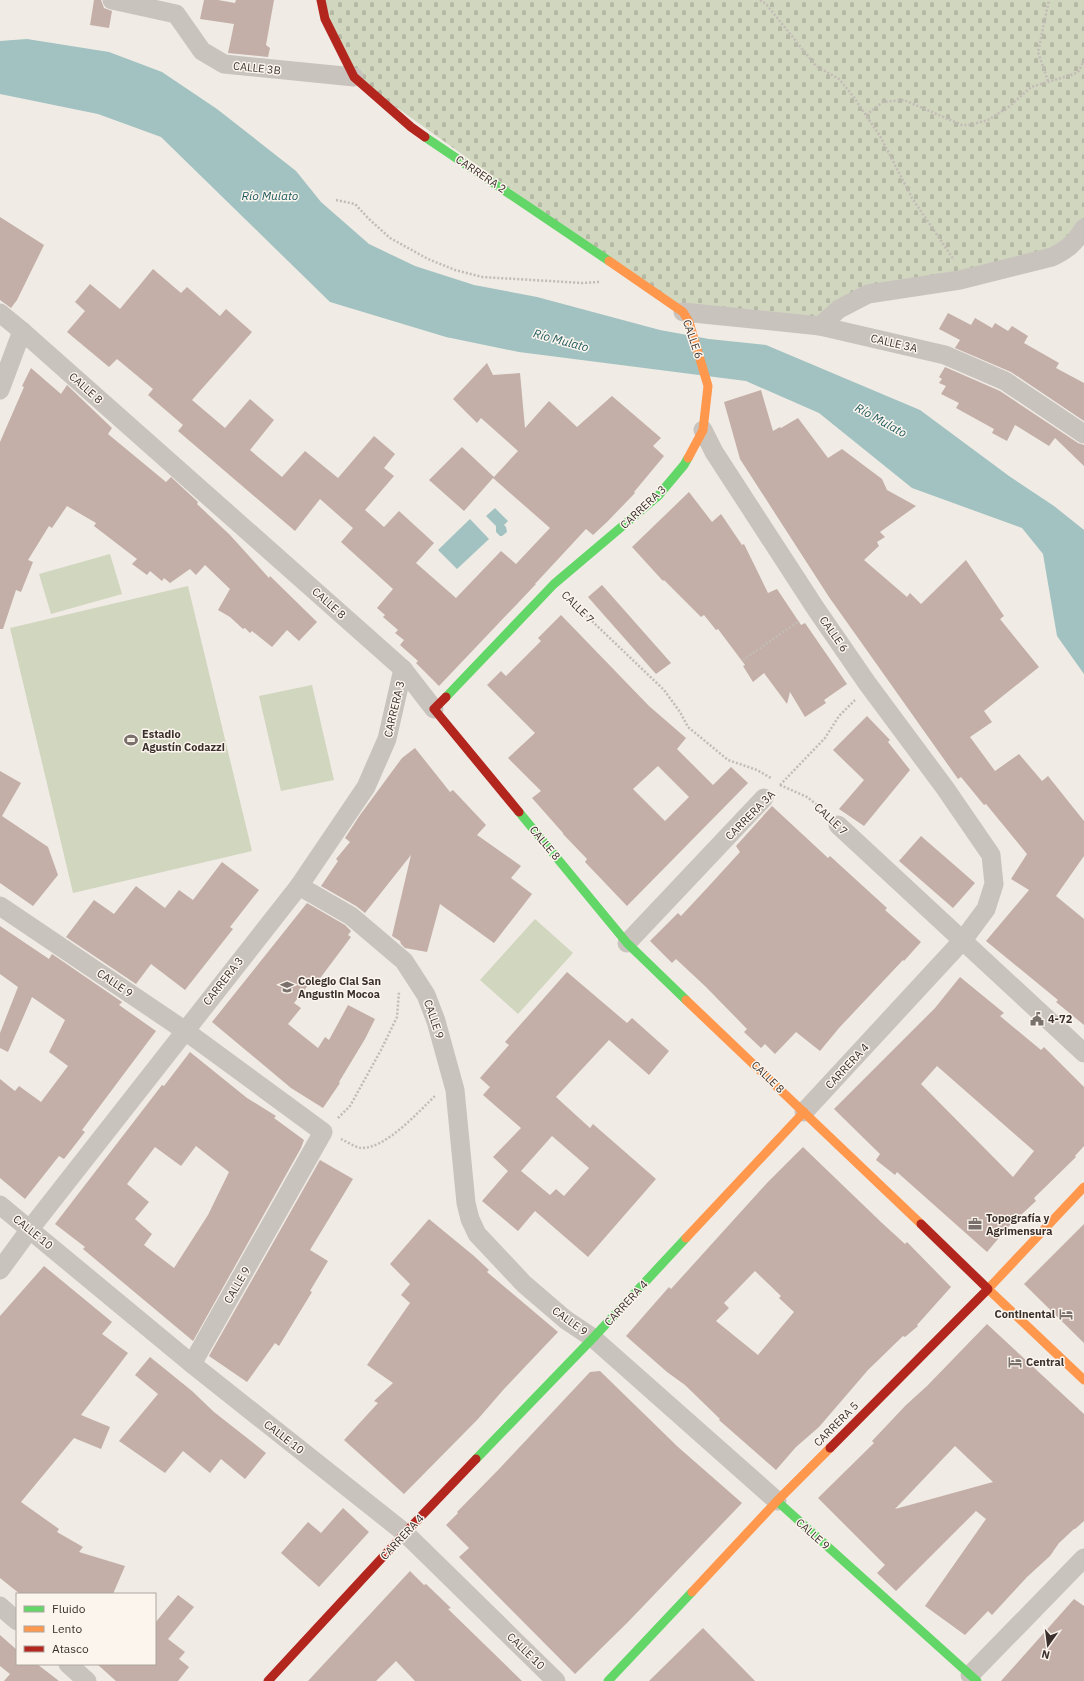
<svg xmlns="http://www.w3.org/2000/svg" width="1084" height="1681" viewBox="0 0 1084 1681" font-family="'IBM Plex Sans',sans-serif">
  <style>
    .cemetery { fill: url(#cemetery-stones) }
    .garden { fill: #d1d6bf }
    .water { fill: #a1c2c1 }
    .building { fill: #c3afa7; fill-rule: evenodd }
    .lines { fill: none; stroke-linecap: round; stroke-linejoin: round }
    .path { stroke: #c2bbb6; stroke-width: 2.5; stroke-dasharray: 2 2; stroke-linecap: butt }
    .street { stroke: #c9c3be; stroke-width: 19 }
    .fast { stroke: #63d668; stroke-width: 9 }
    .slow { stroke: #ff974d; stroke-width: 9 }
    .jam { stroke: #b3261e; stroke-width: 9 }
    .labels { text-anchor: middle; dominant-baseline: central; stroke-width: 3; stroke-linejoin: round; paint-order: stroke }
    .street-label { font-size: 11px; fill: #3b302b; stroke: #fbf5ee }
    .poi-label { font-size: 11px; font-weight: bold; fill: #3b302b; stroke: #fbf5ee; text-anchor: start }
    .water-label { font-size: 12px; font-style: italic; fill: #1f5a5e; stroke: #fbf5ee }
  </style>
  <defs>
    <pattern id="cemetery-stones" width="16" height="16" patternUnits="userSpaceOnUse"><rect width="16" height="16" fill="#d1d6bf"/><path d="M2 7V4a2 2 0 0 1 4 0v3zM10 15v-3a2 2 0 0 1 4 0v3z" fill="#b4b8a4"/></pattern>
  </defs>
  <rect width="100%" height="100%" fill="#f0ebe5"/>
  <!-- cemetery -->
  <path class="cemetery" d="M321 0H1084V228L1063 252 868 294 820 326 683 312 354 77Z"/>
  <!-- garden -->
  <g class="garden">
    <path d="M110 554 122 594 51 614 39 574Z"/>
    <path d="M188 586 252 851 73 893 10 628Z"/>
    <path d="M312 685 334 780 281 791 259 696Z"/>
    <path d="M535 919 573 953 518 1014 480 980Z"/>
  </g>
  <!-- water -->
  <g class="water">
    <path d="M27 39 109 52 162 72 217 109 296 171 321 202 369 244 415 266 474 285 537 297 660 330 709 339 766 345 920 410 1009 476 1054 506 1084 530V674L1057 636 1043 554 1022 528 912 488 819 413 746 381 519 352 446 337 330 302 161 137 98 114 0 94V41Z"/>
    <path d="M495 508 508 521 504 525 506 527 507 532 502 536H500L496 532V526L486 516Z"/>
    <path d="M470 519 489 539 457 569 438 550Z"/>
  </g>
  <!-- building -->
  <g class="building">
    <path d="M94 0H101L104 8 112 11 109 28 90 25Z"/>
    <path d="M204 0H218L235 3 236 0H274L266 45 270 48 268 57 228 53 234 24 200 19Z"/>
    <path d="M0 217 44 245 17 300 11 308 0 300Z"/>
    <path d="M153 269 181 293 187 287 220 316 226 309 252 332 192 400 225 428 250 399 274 420 250 450 282 477 305 451 338 478 374 436 395 454 384 468 394 476 365 510 384 527 399 511 434 543 416 563 456 598 501 551 516 564 550 528 493 478 464 511 429 480 462 447 494 477 518 451 481 418 477 423 453 399 487 363 493 375 520 373 525 428 549 401 577 427 612 396 661 438 653 446 664 456 634 492 635 493 607 522 593 535 586 529 535 584H536L439 686 416 663 418 661 400 645 404 640 395 633 398 630 383 617 385 615 377 608 393 589 341 542 353 528 320 499 295 531 178 431 183 425 148 395 153 389 117 359 109 367 67 332 85 311 75 302 90 284 120 309Z"/>
    <path d="M948 313 971 325 975 318 992 328 995 323 1008 331 1012 326 1028 336 1024 343 1059 363 1056 368 1084 383V421L1011 372 955 348 960 340 939 329Z"/>
    <path d="M945 367 1000 391 1078 443 1084 445V466L1055 438 1049 446 1015 425 1007 441 992 433 994 429 956 408 959 403 941 394 946 386 939 383 942 379 939 377Z"/>
    <path d="M31 368 61 394 67 385 112 428 108 434 166 482 171 477 198 502 197 504 230 535 269 578 270 576 317 622 299 641 287 630 272 647 252 631 250 633 245 628 243 629 230 617 218 610 230 589 205 565 196 575 190 569 170 583 164 578 162 581 150 571 147 575 132 564 137 559 94 526 96 523 67 506 52 528 49 526 28 560 33 562 21 592 16 590 3 629H0V442L24 387 22 386Z"/>
    <path d="M761 390 773 431 780 427 781 428 798 418 828 458 842 449 882 479 887 490 916 506 880 532 885 537 877 542 879 546 864 560 907 597 910 593 921 604 966 560 1004 616 1000 619 1039 667 984 711 992 722 970 737 995 771 1019 754 1042 781 1048 776 1084 821V856L1056 896 1084 919V1025L1056 1002 1058 1000 986 941 1029 890 1011 879 1027 854 986 804 984 805 961 777 958 779 829 597 740 459 724 402Z"/>
    <path d="M689 492 712 522 721 514 742 545 744 544 768 593 777 589 801 625 805 623 847 684 824 700 826 703 805 717 790 692 787 704 764 673 753 682 743 666 745 665 718 629 716 630 704 615 701 617 664 580 663 581 632 547Z"/>
    <path d="M602 585 671 663 656 674 588 597Z"/>
    <path d="M561 615 649 706 686 738 677 749 713 785 731 767 748 783 627 906 585 862 587 859 563 834V833L532 798 541 791 508 758 535 733 487 685 501 671 506 676 541 641 538 638ZM658 766 689 797 665 821 633 789Z"/>
    <path d="M867 716 890 740 888 742 910 770 864 826 839 809 864 780 833 750Z"/>
    <path d="M415 748 450 792 453 790 486 825 477 835 521 866 511 878 532 894 494 943 440 904 427 952 405 948 401 944 400 941 392 936 411 855 365 913 356 906 321 886 338 861 336 859 350 842 345 838 360 815 402 758Z"/>
    <path d="M0 771 21 783 2 816 48 847 58 875 33 906 0 883Z"/>
    <path d="M772 806 828 858 830 856 887 908 885 910 921 942 904 961 903 960 839 1028 820 1051 796 1032 775 1054 765 1044 761 1048 744 1032 747 1029 706 987 676 959 672 963 650 941 678 913 681 916 708 887 740 852 736 846Z"/>
    <path d="M921 836 975 883 953 908 899 861Z"/>
    <path d="M222 862 259 890 230 927 233 929 185 990 151 964 136 984 66 937 94 900 114 914 136 886 165 908 179 890 193 900Z"/>
    <path d="M307 903 345 925 351 931 348 935 351 937 318 981 314 978 294 1003 301 1008 288 1024 318 1048 325 1037 329 1040 348 1005 375 1019 365 1039 339 1082 340 1083 323 1108 291 1088 212 1022Z"/>
    <path d="M0 926 49 959 52 954 122 1002 119 1005 156 1031 82 1130 85 1132 64 1159 59 1156 25 1199 0 1178V1079L15 1091 19 1086 41 1102 68 1066 49 1052 65 1020 32 997 8 1052 0 1048V1033L18 987 0 974Z"/>
    <path d="M567 972 627 1023 632 1018 669 1051 649 1075 609 1040 556 1097 590 1128 593 1124 656 1179 588 1257 535 1211 518 1231 482 1201 508 1171 493 1157 521 1128 483 1095 490 1087 480 1078 509 1045 505 1042ZM552 1136 589 1168 564 1196 556 1189 550 1195 521 1171Z"/>
    <path d="M960 977 1004 1013 1000 1016 1041 1050 1044 1047 1084 1087V1146L1075 1156 1076 1157 1034 1198 1036 1201 1009 1226 987 1252 897 1172 895 1175 876 1160 880 1154 834 1109 935 1008ZM937 1066 1034 1151 1013 1177 921 1084Z"/>
    <path d="M190 1052 247 1098 276 1116 274 1118 304 1140 301 1148 193 1341 83 1249 85 1247 55 1224 162 1085 164 1086ZM196 1146 229 1172 208 1215 174 1268 144 1245 152 1234 135 1219 149 1202 127 1184 155 1147 181 1166Z"/>
    <path d="M803 1147 882 1223 905 1244 907 1242 951 1287 917 1325 918 1326 905 1337 903 1336 868 1370 819 1427 796 1447 776 1470 719 1420 720 1419 685 1385 667 1372 626 1336 669 1287 671 1289 767 1183ZM755 1271 781 1296 779 1298 794 1312 758 1355 716 1321 729 1308 724 1303Z"/>
    <path d="M320 1160 353 1179 310 1250 328 1261 310 1291 312 1292 279 1346 275 1343 247 1382 209 1356Z"/>
    <path d="M429 1219 474 1256 489 1270 487 1272 558 1332 504 1389 478 1419 404 1494 344 1440 378 1403 374 1401 393 1383 367 1365 410 1303 401 1295 410 1284 390 1264Z"/>
    <path d="M1084 1224V1343L1024 1284Z"/>
    <path d="M44 1266 112 1322 102 1334 128 1353 81 1415 110 1427 101 1449 74 1438 21 1502 59 1529 57 1532 83 1547 79 1552 125 1566 113 1594H20L0 1578V1316Z"/>
    <path d="M987 1324 1084 1414V1521L1075 1529H1074L1059 1543 1050 1556 1027 1577 992 1615 988 1611 965 1635 925 1606 986 1519 976 1511 896 1591 877 1573 885 1565 818 1498 874 1443 872 1441 906 1405 927 1386ZM955 1446 993 1482 895 1509Z"/>
    <path d="M150 1357 192 1391 214 1412 266 1453 245 1479 221 1459 210 1473 183 1451 165 1473 119 1441 158 1394 135 1375Z"/>
    <path d="M600 1371 678 1447 742 1503 628 1622 575 1674 459 1557 469 1548 446 1525 458 1513 457 1512 500 1468 590 1372Z"/>
    <path d="M343 1508 369 1532 319 1587 281 1553 308 1522 321 1533Z"/>
    <path d="M410 1571 424 1585 426 1584 451 1608 448 1609 522 1681H415L396 1661 376 1681H308Z"/>
    <path d="M178 1595 194 1607 168 1639 185 1652 179 1659 189 1667 178 1681H116L97 1664H155V1623Z"/>
    <path d="M1074 1599 1084 1606V1681H1001Z"/>
    <path d="M703 1628 755 1681H649Z"/>
    <path d="M0 1635 17 1650V1664H37L59 1681H4L10 1674 0 1666Z"/>
  </g>
  <g class="lines">
    <!-- path -->
    <g class="path">
      <path d="M760 0 766 4 816 66 839 79 853 96 880 136 912 198 954 260"/>
      <path d="M1048 81 1038 52 1049 0"/>
      <path d="M866 115 883 102 904 100 962 125H970L988 120 1010 106 1031 87 1074 74 1079 71 1084 60"/>
      <path d="M336 200 355 204 369 219 390 238 428 259 455 270 482 277 583 283 599 282"/>
      <path d="M569 599 664 690 680 712 688 727 728 760 757 770 771 778"/>
      <path d="M743 660 799 621"/>
      <path d="M780 785 807 797 825 811"/>
      <path d="M780 785 825 738 839 716 855 700"/>
      <path d="M338 1118 350 1106 381 1050 397 1017 399 992"/>
      <path d="M341 1139C347 1142 355 1147 361 1148 386 1149 419 1111 436 1095"/>
    </g>
    <!-- street -->
    <g class="street">
      <path d="M112 0 176 14 202 51 224 64 354 77"/>
      <path d="M683 312 820 326 945 355 1005 381 1084 434"/>
      <path d="M0 313 22 331 403 669 434 709"/>
      <path d="M820 326 839 309 868 294 960 280 1052 257C1067 250 1076 242 1084 228"/>
      <path d="M0 390 22 331"/>
      <path d="M703 430 714 452 816 609 867 683 945 788 991 855 994 884 986 909 963 940 804 1112"/>
      <path d="M838 825 1084 1053"/>
      <path d="M299 886 351 916 404 961 426 995 436 1021 455 1090 466 1203 470 1219 477 1234 524 1284 566 1320 593 1338 777 1501"/>
      <path d="M0 906 184 1030 323 1132 192 1364"/>
      <path d="M627 943 764 798"/>
      <path d="M0 1205 192 1364 405 1533 556 1681"/>
      <path d="M0 1270 30 1229 299 886 366 787 387 739 403 669"/>
      <path d="M0 1606 17 1621"/>
      <path d="M68 1664 87 1681"/>
      <path d="M970 1675 1084 1558"/>
    </g>
    <!-- fast -->
    <g class="fast">
      <path d="M425 137 609 261"/>
      <path d="M446 697 554 584 658 496 684 465 688 458"/>
      <path d="M519 812 627 943 686 1000"/>
      <path d="M476 1459 593 1338 686 1238"/>
      <path d="M777 1501 977 1681"/>
      <path d="M608 1681 692 1592"/>
    </g>
    <!-- slow -->
    <g class="slow">
      <path d="M609 261 683 312 689 322 708 386 703 430 688 458"/>
      <path d="M686 1000 921 1224"/>
      <path d="M1084 1187 988 1289 1084 1380"/>
      <path d="M686 1238 804 1112"/>
      <path d="M692 1592 777 1501 830 1448"/>
    </g>
    <!-- jam -->
    <g class="jam">
      <path d="M321 0 325 19 354 77 411 127 425 137"/>
      <path d="M446 697 434 709 519 812"/>
      <path d="M830 1448 988 1289 921 1224"/>
      <path d="M268 1681 405 1533 476 1459"/>
    </g>
  </g>
  <!-- icons -->
  <defs>
    <g id="stadium-bare" transform="scale(1.08)"><path d="M0-5a6.5 5 0 1 0 0 10a6.5 5 0 1 0 0-10ZM-3.5-1.8h7v3.6h-7Z" fill="#7a716c" stroke="#fbf5ee" stroke-width="2.5" paint-order="stroke"/></g>
    <g id="school-bare" transform="scale(1.08)"><path d="M0-5L7-2L0 1L-7-2ZM-4 1L0 2.5L4 1V4Q0 6-4 4Z" fill="#7a716c" stroke="#fbf5ee" stroke-width="2.5" paint-order="stroke"/></g>
    <g id="civic-bare" transform="scale(1.08)"><path d="M-.6-6.5H3V-4.5H.6V-3L4-1V1h2V6H-6V1h2V-1L-.6-3ZM-1.2 2.5V6h2.4V2.5Z" fill="#7a716c" stroke="#fbf5ee" stroke-width="2.5" paint-order="stroke"/></g>
    <g id="office-bare" transform="scale(1.08)"><path d="M-6-3h4V-5.5h4V-3h4V5H-6ZM-1-4.5V-3h2v-1.5ZM-6 0V1H6V0Z" fill="#7a716c" stroke="#fbf5ee" stroke-width="2.5" paint-order="stroke"/></g>
    <g id="hotel-bare" transform="scale(1.08)"><path d="M-6-4.5h1.5V1H6V5H4.5V3h-9V5H-6ZM-4 0a1.8 1.8 0 1 1 3.6 0ZM.5 0V-2.5h3Q6-2.5 6 0Z" fill="#7a716c" stroke="#fbf5ee" stroke-width="2.5" paint-order="stroke"/></g>
  </defs>
  <g fill-rule="evenodd">
    <use href="#stadium-bare" x="131" y="740"/>
    <use href="#school-bare" x="287" y="987"/>
    <use href="#civic-bare" x="1037" y="1019"/>
    <use href="#office-bare" x="975" y="1224"/>
    <use href="#hotel-bare" x="1066" y="1314"/>
    <use href="#hotel-bare" x="1015" y="1362"/>
  </g>
  <g class="labels">
    <!-- street labels -->
    <g class="street-label">
      <text transform="translate(257 68) rotate(6)">CALLE 3B</text>
      <text transform="translate(481 174) rotate(34)">CARRERA 2</text>
      <text transform="translate(693 339) rotate(71)">CALLE 6</text>
      <text transform="translate(894 343) rotate(13)">CALLE 3A</text>
      <text transform="translate(86 388) rotate(42)">CALLE 8</text>
      <text transform="translate(643 507) rotate(-43)">CARRERA 3</text>
      <text transform="translate(329 603) rotate(42)">CALLE 8</text>
      <text transform="translate(578 607) rotate(45)">CALLE 7</text>
      <text transform="translate(834 634) rotate(55)">CALLE 6</text>
      <text transform="translate(394 709) rotate(-77)">CARRERA 3</text>
      <text transform="translate(750 815) rotate(-45)">CARRERA 3A</text>
      <text transform="translate(831 819) rotate(43)">CALLE 7</text>
      <text transform="translate(545 843) rotate(50)">CALLE 8</text>
      <text transform="translate(223 981) rotate(-52)">CARRERA 3</text>
      <text transform="translate(115 983) rotate(34)">CALLE 9</text>
      <text transform="translate(434 1019) rotate(71)">CALLE 9</text>
      <text transform="translate(847 1066) rotate(-47)">CARRERA 4</text>
      <text transform="translate(768 1077) rotate(44)">CALLE 8</text>
      <text transform="translate(33 1232) rotate(39)">CALLE 10</text>
      <text transform="translate(237 1285) rotate(-60)">CALLE 9</text>
      <text transform="translate(626 1303) rotate(-47)">CARRERA 4</text>
      <text transform="translate(570 1321) rotate(36)">CALLE 9</text>
      <text transform="translate(836 1424) rotate(-45)">CARRERA 5</text>
      <text transform="translate(284 1437) rotate(38)">CALLE 10</text>
      <text transform="translate(813 1534) rotate(42)">CALLE 9</text>
      <text transform="translate(402 1537) rotate(-47)">CARRERA 4</text>
      <text transform="translate(526 1651) rotate(44)">CALLE 10</text>
    </g>
    <!-- poi labels -->
    <g class="poi-label">
      <text x="142" y="734">Estadio<tspan x="142" dy="13">Agustín Codazzi</tspan></text>
      <text x="298" y="981">Colegio Cial San<tspan x="298" dy="13">Angustin Mocoa</tspan></text>
      <text x="1048" y="1019">4-72</text>
      <text x="986" y="1218">Topografía y<tspan x="986" dy="13">Agrimensura</tspan></text>
      <text x="1055" y="1314" text-anchor="end">Continental</text>
      <text x="1026" y="1362">Central</text>
    </g>
    <!-- water labels -->
    <g class="water-label">
      <text x="270" y="195">Río Mulato</text>
      <text transform="translate(561 340) rotate(15)">Río Mulato</text>
      <text transform="translate(881 420) rotate(29)">Río Mulato</text>
    </g>
  </g>
  <!-- legend -->
  <rect x="16" y="1593" width="140" height="72" fill="#fbf5ee" stroke="#aea6a0"/>
  <rect x="24" y="1606" width="20" height="6" fill="#63d668" stroke="#aea6a0"/>
  <text x="52" y="1613" font-size="12" fill="#3b302b">Fluido</text>
  <rect x="24" y="1626" width="20" height="6" fill="#ff974d" stroke="#aea6a0"/>
  <text x="52" y="1633" font-size="12" fill="#3b302b">Lento</text>
  <rect x="24" y="1646" width="20" height="6" fill="#b3261e" stroke="#aea6a0"/>
  <text x="52" y="1653" font-size="12" fill="#3b302b">Atasco</text>
  <!-- north arrow -->
  <g transform="translate(1048 1645) rotate(194)" stroke="#fbf5ee" stroke-width="3" paint-order="stroke">
  <path d="M0-3L7 15L0 10L-7 15Z" fill="#3b302b"/>
  <text y="-6" font-size="11" font-weight="bold" text-anchor="middle" fill="#3b302b">N</text>
  </g>
</svg>
